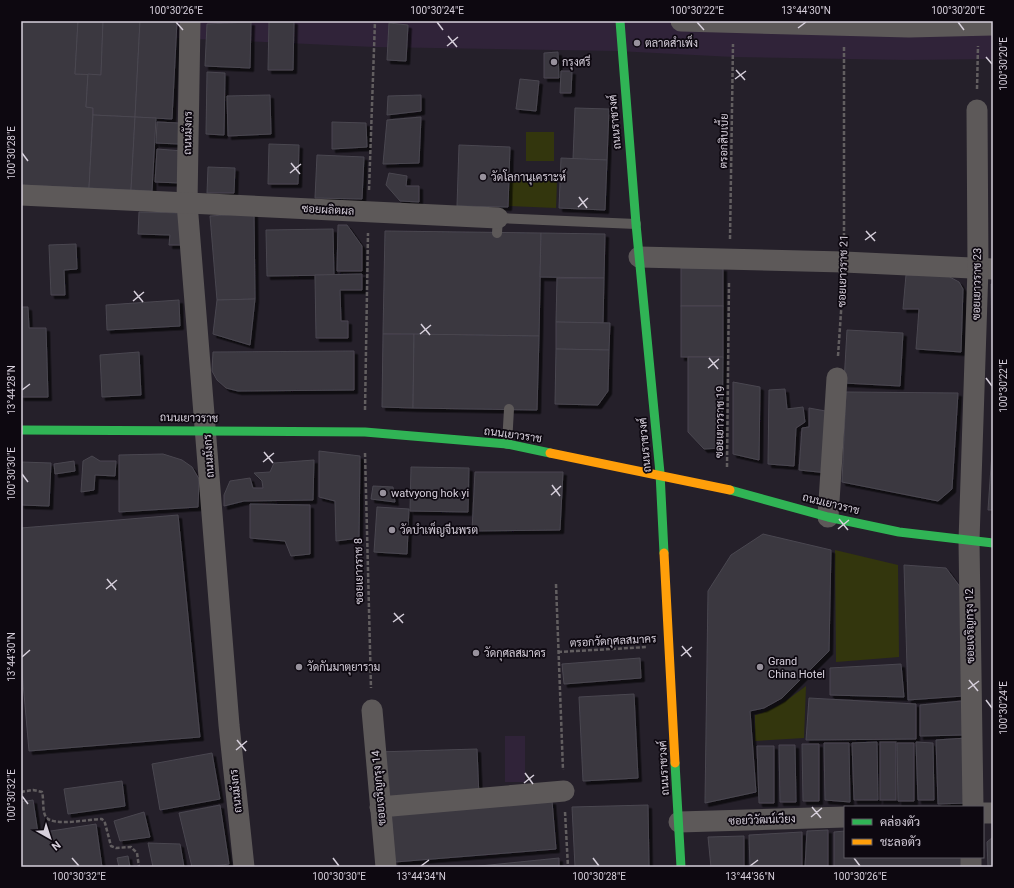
<svg xmlns="http://www.w3.org/2000/svg" width="1014" height="888" viewBox="0 0 1014 888" font-family="Roboto,Sarabun,sans-serif">
  <style>
    .built { fill: #302339 }
    .green { fill: #33360d }
    .building { fill: #3a3740; stroke: #4a4750; filter: url(#shadow) }
    .lines { fill: none; stroke-linecap: round; stroke-linejoin: round }
    .path { stroke: #625e60; stroke-width: 2.5; stroke-dasharray: 4 2; stroke-linecap: butt }
    .lane { stroke: #5d5959; stroke-width: 10 }
    .street { stroke: #5d5959; stroke-width: 21 }
    .fast { stroke: #30b455; stroke-width: 9 }
    .slow { stroke: #ff9f0a; stroke-width: 9 }
    .ticks { fill: none; stroke: #d6cfdb; stroke-width: 1.5 }
    .poi-dot { fill: #98929d; stroke: #0d0810; stroke-width: 1.5 }
    .labels { text-anchor: middle; dominant-baseline: central; stroke-width: 3.5; stroke-linejoin: round; paint-order: stroke }
    .poi-label { font-size: 11px; fill: #d6cfdb; stroke: #0d0810; text-anchor: start }
    .street-label { font-size: 11px; fill: #d6cfdb; stroke: #0d0810 }
    .neatline { fill: none; stroke: #d6cfdb; stroke-width: 1.5 }
    .ticks-label { font-size: 10px; text-anchor: middle; fill: #d6cfdb }
  </style>
  <defs>
    <filter id="shadow"><feDropShadow dx="3.5" dy="3.5" stdDeviation="0" flood-color="#0009"/></filter>
  </defs>
  <rect width="100%" height="100%" fill="#25202a"/>
  <!-- built -->
  <g class="built">
    <path d="M21 21H993V59L908 60 733 57 617 51 374 47 21 31Z"/>
    <rect x="505" y="736" width="20" height="46"/>
  </g>
  <!-- green -->
  <g class="green">
    <rect x="526" y="132" width="28" height="29"/>
    <path d="M510 179 557 181 556 208 509 206Z"/>
    <path d="M835 550 898 565 899 657 836 662Z"/>
    <path d="M806 686 804 738 755 741V715C775 710 790 698 806 686Z"/>
  </g>
  <!-- building -->
  <g class="building">
    <path d="M21 21H78L75 74H88L86 107 93 108 89 188 21 185Z"/>
    <path d="M78 21H103L101 75 75 74Z"/>
    <path d="M103 21H140L135 117 93 115V108L86 107 88 74 101 75Z"/>
    <path d="M140 21H177L172 119 135 117Z"/>
    <path d="M269 21H294L293 70H268Z"/>
    <path d="M251 22 250 68 205 66 207 24Z"/>
    <path d="M389 23 408 25 406 61 387 60Z"/>
    <path d="M558 52 559 78H544V53Z"/>
    <path d="M561 71H572L571 93H560Z"/>
    <path d="M207 72 225 73 224 135 206 134Z"/>
    <path d="M520 79 539 81 536 111 516 109Z"/>
    <path d="M270 95 271 134 228 136 227 96Z"/>
    <path d="M421 95V111L387 115 388 96Z"/>
    <path d="M575 108 609 109 607 160 573 159Z"/>
    <path d="M93 115 135 117 131 190 89 188Z"/>
    <path d="M135 117 156 118 152 191 131 190Z"/>
    <path d="M421 117 419 163 383 164 387 120Z"/>
    <path d="M157 122 179 123V144L156 143Z"/>
    <path d="M332 122 366 123 367 147 332 149Z"/>
    <path d="M269 144 299 145 298 184H268Z"/>
    <path d="M459 145 510 147 508 207 457 206Z"/>
    <path d="M157 149 183 151 181 183 155 182Z"/>
    <path d="M317 155 364 157 362 199 315 198Z"/>
    <path d="M561 158 607 160 605 210 559 208Z"/>
    <path d="M208 167 235 168 234 193H207Z"/>
    <path d="M389 173 407 176 406 186H419V202L400 201 386 185Z"/>
    <path d="M139 212 183 213 182 245H169L170 235 138 234Z"/>
    <path d="M254 213 255 299 217 300 210 216Z"/>
    <path d="M338 225H347L362 246V271H337Z"/>
    <path d="M333 229 334 275 267 276 266 230Z"/>
    <path d="M385 231 541 233 539 336 383 334Z"/>
    <path d="M541 233 605 234 604 278 540 277Z"/>
    <path d="M76 244 77 269 64 270 65 295H51L49 245Z"/>
    <rect x="681" y="268" width="42" height="38"/>
    <path d="M362 274V290H340L341 321H348V338H316L315 275Z"/>
    <path d="M906 275H946L959 282 963 289 961 352 916 349 919 309H903Z"/>
    <path d="M557 278H604L603 323 556 322Z"/>
    <path d="M991 284H993V387Z"/>
    <path d="M255 299 250 345 213 334 217 300Z"/>
    <path d="M179 300 180 326 107 330 106 305Z"/>
    <rect x="681" y="306" width="42" height="51"/>
    <path d="M21 307H28L29 328H46L48 397H21Z"/>
    <path d="M556 322 610 323 609 350 556 349Z"/>
    <path d="M847 330 903 333 900 386 844 383Z"/>
    <path d="M383 334H414L413 408 382 407Z"/>
    <path d="M414 334 539 336 537 410 413 408Z"/>
    <path d="M556 349 609 350 608 391 598 405 555 404Z"/>
    <path d="M354 351V390L238 391 226 388 217 380 212 371 213 352Z"/>
    <path d="M139 352 141 395 102 397 100 355Z"/>
    <path d="M688 357H723L722 448 704 449 688 432Z"/>
    <path d="M733 382 760 387 759 460 733 454Z"/>
    <path d="M785 389 787 409 803 407 805 422 796 428 794 466 768 464 769 390Z"/>
    <path d="M846 392 958 393 952 489 938 501 842 482Z"/>
    <path d="M809 408 831 412 828 473 799 470 802 428 809 427Z"/>
    <path d="M993 438V510H988Z"/>
    <path d="M319 451 360 456 359 538 336 541 335 501 319 497Z"/>
    <path d="M163 454 182 460 192 467 199 479 198 507 119 512V455Z"/>
    <path d="M92 456 100 461H116L115 476 95 475 94 490 81 492 83 461Z"/>
    <path d="M314 460 313 500 244 501 224 506V495L230 481 250 478 253 488H263L262 481 254 473 270 472 274 463Z"/>
    <path d="M74 461 75 471 55 474 54 464Z"/>
    <path d="M21 462 51 463 49 506 21 505Z"/>
    <path d="M411 467 469 468 468 512 410 511Z"/>
    <path d="M475 472H563L560 530 472 531Z"/>
    <path d="M373 486 393 487 395 502 371 499Z"/>
    <path d="M250 504 310 505V554L291 556 285 541 250 538Z"/>
    <path d="M377 507 409 509 407 554 374 552Z"/>
    <path d="M178 515 200 737 29 751 21 660V528Z"/>
    <path d="M763 534 831 550 829 651 782 698 764 708 750 711 756 792 705 803 708 591 731 555Z"/>
    <path d="M904 565 946 568 961 588 963 696 908 700Z"/>
    <path d="M640 658 641 678 564 684 562 664Z"/>
    <path d="M901 664 904 697 830 695V668Z"/>
    <path d="M634 694 638 778 583 781 579 697Z"/>
    <path d="M809 698 916 704V739L806 740Z"/>
    <path d="M962 701 963 735 920 736V705Z"/>
    <path d="M967 738V803L938 804 936 740Z"/>
    <path d="M877 742 878 800H854L852 743Z"/>
    <rect x="880" y="742" width="16" height="58"/>
    <path d="M916 742 933 743 934 800H918Z"/>
    <path d="M824 743H849L850 802 825 800Z"/>
    <path d="M897 743H914V801H898Z"/>
    <path d="M802 744H819V801H803Z"/>
    <path d="M779 745H795L796 802H780Z"/>
    <path d="M757 746H774V803H759Z"/>
    <path d="M477 749 479 797 385 801 377 752Z"/>
    <path d="M212 753 220 799 160 810 152 764Z"/>
    <path d="M122 781 125 806 68 814 64 789Z"/>
    <path d="M33 800 38 833 96 824 102 867H21V802Z"/>
    <path d="M552 801 556 849 395 862 391 814Z"/>
    <path d="M220 805 229 864 208 867H192L179 813Z"/>
    <path d="M648 805 649 867H575L572 807Z"/>
    <path d="M144 812 150 837 120 841 114 821Z"/>
    <path d="M828 830V867H805L807 831Z"/>
    <path d="M845 831V857H965V867H834V832Z"/>
    <path d="M802 832V867H750L749 835Z"/>
    <path d="M744 836V867H711L708 837Z"/>
    <path d="M993 837V867H988L987 842Z"/>
    <path d="M148 843 180 844 184 867H153Z"/>
    <path d="M128 856 130 867H119L117 858Z"/>
    <path d="M559 858V867H470Z"/>
  </g>
  <g class="lines">
    <!-- path -->
    <g class="path">
      <path d="M844 47V240"/>
      <path d="M977 89 978 46"/>
      <path d="M369 190 375 21"/>
      <path d="M730 239 733 44"/>
      <path d="M838 356 843 283"/>
      <path d="M365 410 368 233"/>
      <path d="M365 453 371 688"/>
      <path d="M727 467 729 282"/>
      <path d="M556 584 563 770"/>
      <path d="M558 652 647 647"/>
      <path d="M21 792 33 790 42 792C44 799 42 812 46 817 53 827 90 819 102 819L105 823 111 846 116 848 131 847 137 853 139 867"/>
      <path d="M565 812 568 867"/>
    </g>
    <!-- lane -->
    <g class="lane">
      <path d="M497 233 498 218 636 224"/>
      <path d="M507 444 509 409"/>
    </g>
    <!-- street -->
    <g class="street">
      <path d="M190 21 187 203 229 725 244 867"/>
      <path d="M681 21 909 27 993 25"/>
      <path d="M21 195 498 218"/>
      <path d="M639 257 844 262 993 269"/>
      <path d="M828 517 837 378"/>
      <path d="M372 710 386 867"/>
      <path d="M380 807 564 791"/>
      <path d="M973 807 969 541 978 268 977 110"/>
      <path d="M983 813H993"/>
      <path d="M679 822 845 817"/>
      <path d="M971 867V857"/>
    </g>
    <!-- fast -->
    <g class="fast">
      <path d="M620 21 636 224 660 473 664 553"/>
      <path d="M21 430 365 432 507 444 550 453"/>
      <path d="M730 490 828 517 899 532 993 543"/>
      <path d="M675 763 681 867"/>
    </g>
    <!-- slow -->
    <g class="slow">
      <path d="M550 453 730 490"/>
      <path d="M664 553 675 763"/>
    </g>
  </g>
  <!-- ticks -->
  <path class="ticks" d="M176 22 183 30M437 22 443 30M697 22 704 30M958 22 964 30M798 28 806 22M448 36 457 47M447 46 458 37M986 57 992 64M736 70 745 80M735 79 746 71M22 153 28 161M291 163 300 174M290 173 301 164M579 197 587 208M578 207 588 198M866 231 875 241M865 240 876 232M134 291 143 302M133 301 144 292M421 324 430 335M420 334 431 325M709 358 718 369M708 368 719 359M986 378 992 386M22 390 30 384M264 452 273 463M263 462 274 453M22 474 28 482M552 485 560 496M551 495 561 486M839 519 848 530M838 529 849 520M107 579 116 590M106 589 117 580M394 613 403 623M393 622 404 614M682 646 691 657M681 656 692 647M22 657 30 650M969 680 978 691M968 689 979 681M986 700 992 708M237 740 246 751M236 750 247 741M525 773 533 784M524 783 534 775M22 796 28 804M812 807 821 818M811 817 822 808M72 858 79 866M333 858 339 866M593 858 599 866M854 858 860 866M421 866 429 860M750 866 758 860"/>
  <!-- markers -->
  <g class="poi-dot">
    <circle cx="637" cy="43" r="4"/>
    <circle cx="554" cy="62" r="4"/>
    <circle cx="483" cy="177" r="4"/>
    <circle cx="383" cy="493" r="4"/>
    <circle cx="392" cy="530" r="4"/>
    <circle cx="476" cy="653" r="4"/>
    <circle cx="299" cy="667" r="4"/>
    <circle cx="760" cy="667" r="4"/>
  </g>
  <g class="labels">
    <!-- poi labels -->
    <g class="poi-label">
      <text x="645" y="43">ตลาดสำเพ็ง</text>
      <text x="562" y="62">กรุงศรี</text>
      <text x="491" y="177">วัดโลกานุเคราะห์</text>
      <text x="391" y="493">watvyong hok yi</text>
      <text x="400" y="530">วัดบำเพ็ญจีนพรต</text>
      <text x="484" y="653">วัดกุศลสมาคร</text>
      <text x="768" y="661">Grand<tspan x="768" dy="13">China Hotel</tspan></text>
      <text x="307" y="667">วัดกันมาตุยาราม</text>
    </g>
    <!-- street labels -->
    <g class="street-label">
      <text transform="translate(615 122) rotate(-95)">ถนนราชวงศ์</text>
      <text transform="translate(188 133) rotate(-89)">ถนนมังกร</text>
      <text transform="translate(724 141) rotate(-89)">ตรอกสิบเบี้ย</text>
      <text transform="translate(328 210) rotate(3)">ซอยผลิตผล</text>
      <text transform="translate(843 271) rotate(-88)">ซอยเยาวราช 21</text>
      <text transform="translate(977 284) rotate(-89)">ซอยเยาวราช 23</text>
      <text transform="translate(189 418) rotate(1)">ถนนเยาวราช</text>
      <text transform="translate(720 422) rotate(-89)">ซอยเยาวราช 19</text>
      <text transform="translate(513 435) rotate(8)">ถนนเยาวราช</text>
      <text transform="translate(645 445) rotate(-95)">ถนนราชวงศ์</text>
      <text transform="translate(209 456) rotate(-94)">ถนนมังกร</text>
      <text transform="translate(831 504) rotate(14)">ถนนเยาวราช</text>
      <text transform="translate(359 571) rotate(-91)">ซอยเยาวราช 8</text>
      <text transform="translate(970 626) rotate(-91)">ซอยเจริญกรุง 12</text>
      <text transform="translate(613 641) rotate(-3)">ตรอกวัดกุศลสมาคร</text>
      <text transform="translate(664 768) rotate(-93)">ถนนราชวงศ์</text>
      <text transform="translate(379 788) rotate(-95)">ซอยเจริญกรุง 14</text>
      <text transform="translate(236 791) rotate(-96)">ถนนมังกร</text>
      <text transform="translate(762 820) rotate(-2)">ซอยวิวัฒน์เวียง</text>
    </g>
  </g>
  <!-- border -->
  <rect width="1014" height="888" fill="none" stroke="#0d0810" stroke-width="44"/>
  <!-- legend -->
  <rect x="844" y="806" width="140" height="52" fill="#0d0810" stroke="#5d5861"/>
  <rect x="852" y="819" width="20" height="6" fill="#30b455" stroke="#5d5861"/>
  <text x="880" y="826" font-size="12" fill="#d6cfdb">คล่องตัว</text>
  <rect x="852" y="839" width="20" height="6" fill="#ff9f0a" stroke="#5d5861"/>
  <text x="880" y="846" font-size="12" fill="#d6cfdb">ชะลอตัว</text>
  <!-- north arrow -->
  <g transform="translate(50 838) rotate(141)" stroke="#0d0810" stroke-width="3" paint-order="stroke">
  <path d="M0-3L7 15L0 10L-7 15Z" fill="#d6cfdb"/>
  <text y="-6" font-size="11" font-weight="bold" text-anchor="middle" fill="#d6cfdb">N</text>
  </g>
  <rect x="22" y="22" width="970" height="844" class="neatline"/>
  <g class="ticks-label">
    <text x="176" y="14">100°30'26"E</text>
    <text x="437" y="14">100°30'24"E</text>
    <text x="697" y="14">100°30'22"E</text>
    <text x="806" y="14">13°44'30"N</text>
    <text x="958" y="14">100°30'20"E</text>
    <text transform="translate(1003 64) rotate(-90)" y="4">100°30'20"E</text>
    <text transform="translate(11 153) rotate(-90)" y="4">100°30'28"E</text>
    <text transform="translate(1003 386) rotate(-90)" y="4">100°30'22"E</text>
    <text transform="translate(11 390) rotate(-90)" y="4">13°44'28"N</text>
    <text transform="translate(11 474) rotate(-90)" y="4">100°30'30"E</text>
    <text transform="translate(11 657) rotate(-90)" y="4">13°44'30"N</text>
    <text transform="translate(1003 708) rotate(-90)" y="4">100°30'24"E</text>
    <text transform="translate(11 796) rotate(-90)" y="4">100°30'32"E</text>
    <text x="79" y="880">100°30'32"E</text>
    <text x="339" y="880">100°30'30"E</text>
    <text x="421" y="880">13°44'34"N</text>
    <text x="599" y="880">100°30'28"E</text>
    <text x="750" y="880">13°44'36"N</text>
    <text x="860" y="880">100°30'26"E</text>
  </g>
</svg>
